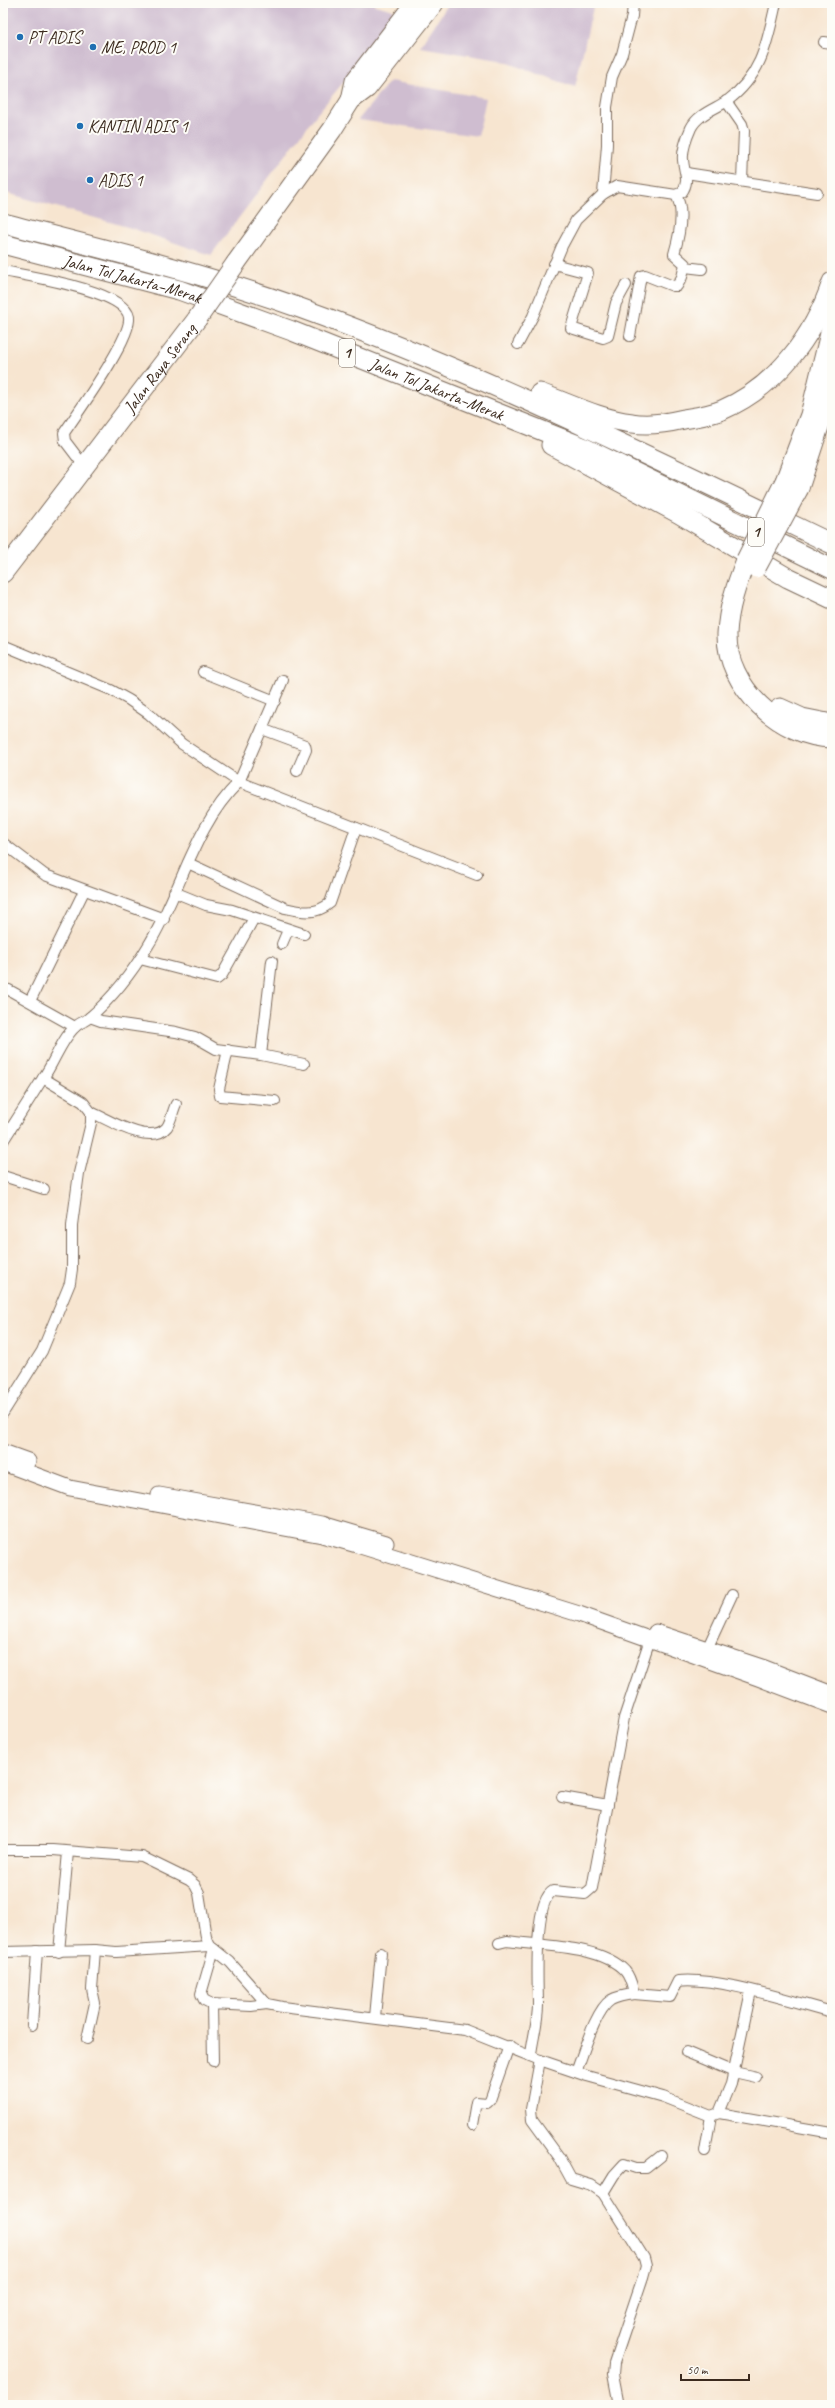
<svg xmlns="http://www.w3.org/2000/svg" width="835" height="2408" viewBox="0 0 835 2408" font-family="Caveat,sans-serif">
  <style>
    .industrial { fill: #cfbdd0 }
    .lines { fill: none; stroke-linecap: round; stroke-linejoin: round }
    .street-casing { stroke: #7d6b5c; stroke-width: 12 }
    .secondary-casing { stroke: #7d6b5c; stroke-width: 17 }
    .highway-casing { stroke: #7d6b5c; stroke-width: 21 }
    .street { stroke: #fff; stroke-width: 10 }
    .secondary { stroke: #fff; stroke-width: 15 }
    .highway { stroke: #fff; stroke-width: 19 }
    .highway-bridge-casing { stroke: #7d6b5c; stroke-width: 21; stroke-linecap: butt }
    .highway-bridge { stroke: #fff; stroke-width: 19 }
    .poi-dot { fill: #1f6fb2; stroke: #fdfcf7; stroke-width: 1.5 }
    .labels { text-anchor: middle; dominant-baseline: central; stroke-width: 4; stroke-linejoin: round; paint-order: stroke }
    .shield { fill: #fdfcf7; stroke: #75695f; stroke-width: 1 }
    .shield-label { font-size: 16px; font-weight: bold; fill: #3b2a1e }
    .poi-label { font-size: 17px; fill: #3b2a1e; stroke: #fdfcf7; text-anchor: start }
    .street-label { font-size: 17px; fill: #3b2a1e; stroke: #fdfcf7 }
  </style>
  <rect width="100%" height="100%" fill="#fdfcf7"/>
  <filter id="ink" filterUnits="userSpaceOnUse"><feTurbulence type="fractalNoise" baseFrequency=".025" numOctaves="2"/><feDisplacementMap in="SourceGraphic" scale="8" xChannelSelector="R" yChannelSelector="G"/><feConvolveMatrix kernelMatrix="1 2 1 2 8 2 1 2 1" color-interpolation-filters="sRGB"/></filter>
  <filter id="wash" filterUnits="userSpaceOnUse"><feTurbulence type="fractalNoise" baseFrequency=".012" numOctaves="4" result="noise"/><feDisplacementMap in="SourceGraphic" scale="16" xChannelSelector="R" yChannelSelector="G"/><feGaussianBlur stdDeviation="0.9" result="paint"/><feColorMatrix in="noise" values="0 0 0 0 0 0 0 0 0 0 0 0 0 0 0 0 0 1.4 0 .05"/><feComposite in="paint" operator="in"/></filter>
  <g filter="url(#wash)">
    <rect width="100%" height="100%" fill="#f7e5d0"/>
    <!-- industrial -->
    <g class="industrial">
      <path d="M3 3H375V5L402 12 316 115 211 255 131 228 3 192Z"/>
      <path d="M449 3H594L575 87 499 60 420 47Z"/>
      <path d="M390 81 486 98 478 136 358 120Z"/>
    </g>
  </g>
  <g filter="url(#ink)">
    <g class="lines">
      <!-- street casing -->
      <g class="street-casing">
        <g id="street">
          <path d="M824 42 832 43"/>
          <path d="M726 101 742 124 744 131 742 181"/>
          <path d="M686 173 817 193"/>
          <path d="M603 194 607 145V107L612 77 622 54 632 16 633 3"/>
          <path d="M554 264 588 273 571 328 603 338 608 336 616 303 626 285"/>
          <path d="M685 267 702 269"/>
          <path d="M3 271C27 276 124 290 129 317 132 338 78 412 64 433L65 441 84 466"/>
          <path d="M630 336 641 276 645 275 673 286H677L682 277 685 264 674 254C679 237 685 211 676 195"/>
          <path d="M518 344 533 316 562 246 576 220 603 194 617 186 676 195 682 192C690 181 684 173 683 160 682 151 687 137 691 128 698 114 715 109 727 101 762 75 767 43 776 3"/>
          <path d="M3 645 111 690 129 700 149 714 182 744 239 782 477 875"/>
          <path d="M203 672 275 701"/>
          <path d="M262 729 305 745 306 750 297 771"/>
          <path d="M3 843 45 875 164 919"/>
          <path d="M188 863 285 908C302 912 316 915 330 903L356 828"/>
          <path d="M174 892 206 905 232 910 304 934"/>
          <path d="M282 944 288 930"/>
          <path d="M140 959 217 979 222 975 254 918"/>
          <path d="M3 989 9 990 75 1027"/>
          <path d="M30 1001 84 891"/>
          <path d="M90 1017 101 1021 176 1032 195 1037 216 1049 261 1055 304 1064"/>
          <path d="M228 1050 219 1089 220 1096 275 1101"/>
          <path d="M261 1055 272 961"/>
          <path d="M91 1112C107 1119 151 1147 167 1127 171 1121 173 1110 176 1104"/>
          <path d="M3 1141 43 1078"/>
          <path d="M3 1176 44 1189"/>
          <path d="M3 1413 42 1351 70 1283 72 1269V1225L79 1173 91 1123V1112L83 1102 43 1078C54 1063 61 1040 75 1027 79 1023 86 1021 90 1017 112 998 133 971 148 946 181 893 193 827 239 782L283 680"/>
          <path d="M707 1649 732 1595"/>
          <path d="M562 1797 608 1805"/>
          <path d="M3 1850H53L142 1857 189 1880 195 1885 199 1893 206 1937 210 1946 230 1962 267 2004 282 2007 465 2030 540 2060"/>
          <path d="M499 1943 507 1941C541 1946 601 1945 625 1971 631 1978 632 1986 634 1994L670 1997 678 1981C716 1976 793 2002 832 2012"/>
          <path d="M3 1952 95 1950 116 1952 210 1946"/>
          <path d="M59 1952 68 1852"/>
          <path d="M212 2004 204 2000 201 1994 214 1949"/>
          <path d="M375 2017 381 1953"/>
          <path d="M32 2025 37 1951"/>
          <path d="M87 2039 95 2003 92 1989 95 1950"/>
          <path d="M686 2052 734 2072 756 2077"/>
          <path d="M531 2054C533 2038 538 2021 538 2005 538 1983 533 1902 553 1891L585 1894 592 1888 624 1718 652 1633"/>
          <path d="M213 2061 212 2004 251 2006 267 2004"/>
          <path d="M576 2072C583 2055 595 2010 611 2000 618 1996 626 1995 634 1994"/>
          <path d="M719 2113 832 2133"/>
          <path d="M472 2125 476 2102 487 2103 490 2100 509 2046"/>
          <path d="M705 2151 711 2116"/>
          <path d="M603 2193 614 2175 624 2164 636 2168H646L661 2156"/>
          <path d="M619 2405 613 2374 614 2363 643 2277 646 2266 644 2258 603 2193 591 2185 571 2179 559 2157 532 2120 531 2109 540 2060 587 2076 663 2097 711 2116 719 2113 731 2084 751 1991"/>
        </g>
      </g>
      <!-- secondary casing -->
      <g class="secondary-casing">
        <g id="secondary">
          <path d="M3 1452 28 1461"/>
          <path d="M3 1463 70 1488 322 1535 357 1545 579 1614 758 1678 832 1706"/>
          <path d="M159 1495 322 1524 386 1543"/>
          <path d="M656 1632 762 1667 832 1694"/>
        </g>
      </g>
      <!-- highway casing -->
      <g class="highway-casing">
        <g id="highway">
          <path d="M351 100 355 81 415 3"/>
          <path d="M3 223C103 249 203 273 300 308 483 374 657 460 832 544"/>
          <path id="s1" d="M3 244 179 290 292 331 583 447 832 569"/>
          <path d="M236 263 332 130 351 100 367 88 434 3"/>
          <path d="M540 393C570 404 600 419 632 423 649 426 667 423 684 419 696 417 710 415 722 410 776 387 814 336 832 282"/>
          <path d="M551 445 678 513 788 578 832 599"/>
          <path d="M785 481 810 415 832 325"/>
          <path d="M799 488 832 387"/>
          <path d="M746 560C737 583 728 608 727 634 726 686 780 737 832 738"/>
          <path id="s2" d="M3 573 197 319"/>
          <path d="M780 708 802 718 832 724"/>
        </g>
      </g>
      <!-- street -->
      <use href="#street" class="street"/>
      <!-- secondary -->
      <use href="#secondary" class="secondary"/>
      <!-- highway -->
      <use href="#highway" class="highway"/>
      <!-- highway-bridge casing -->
      <g class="highway-bridge-casing">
        <g id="highway-bridge">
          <path d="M197 319 236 263"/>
          <path d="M746 560 785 481"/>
          <path d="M756 568 799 488"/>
        </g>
      </g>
      <!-- highway-bridge -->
      <use href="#highway-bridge" class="highway-bridge"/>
    </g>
  </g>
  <!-- markers -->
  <g class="poi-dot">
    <circle cx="20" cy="37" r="4"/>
    <circle cx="93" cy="47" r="4"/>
    <circle cx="80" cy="126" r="4"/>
    <circle cx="90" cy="180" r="4"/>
  </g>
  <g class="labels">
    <!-- shield labels -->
    <g class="shield">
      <rect x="339" y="339" width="16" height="28" rx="3"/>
      <rect x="748" y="518" width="16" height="28" rx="3"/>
    </g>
    <g class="shield-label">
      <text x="347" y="353">1</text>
      <text x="756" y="532">1</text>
    </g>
    <!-- poi labels -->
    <g class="poi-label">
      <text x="28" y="37">PT ADIS</text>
      <text x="101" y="47">ME, PROD 1</text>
      <text x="88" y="126">KANTIN ADIS 1</text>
      <text x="98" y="180">ADIS 1</text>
    </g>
    <!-- street labels -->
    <g class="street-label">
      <text stroke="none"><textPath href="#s1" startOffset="134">Jalan Tol Jakarta–Merak</textPath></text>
      <text stroke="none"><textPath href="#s2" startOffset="258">Jalan Raya Serang</textPath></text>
      <text stroke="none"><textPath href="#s1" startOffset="458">Jalan Tol Jakarta–Merak</textPath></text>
    </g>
  </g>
  <!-- margin -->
  <rect width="835" height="2408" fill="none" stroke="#fdfcf7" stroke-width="16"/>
  <!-- scale -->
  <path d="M681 2374v6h68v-6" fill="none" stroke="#3b2a1e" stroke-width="2"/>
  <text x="687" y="2374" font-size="12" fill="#3b2a1e" stroke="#fdfcf7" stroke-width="3" paint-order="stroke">50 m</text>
</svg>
